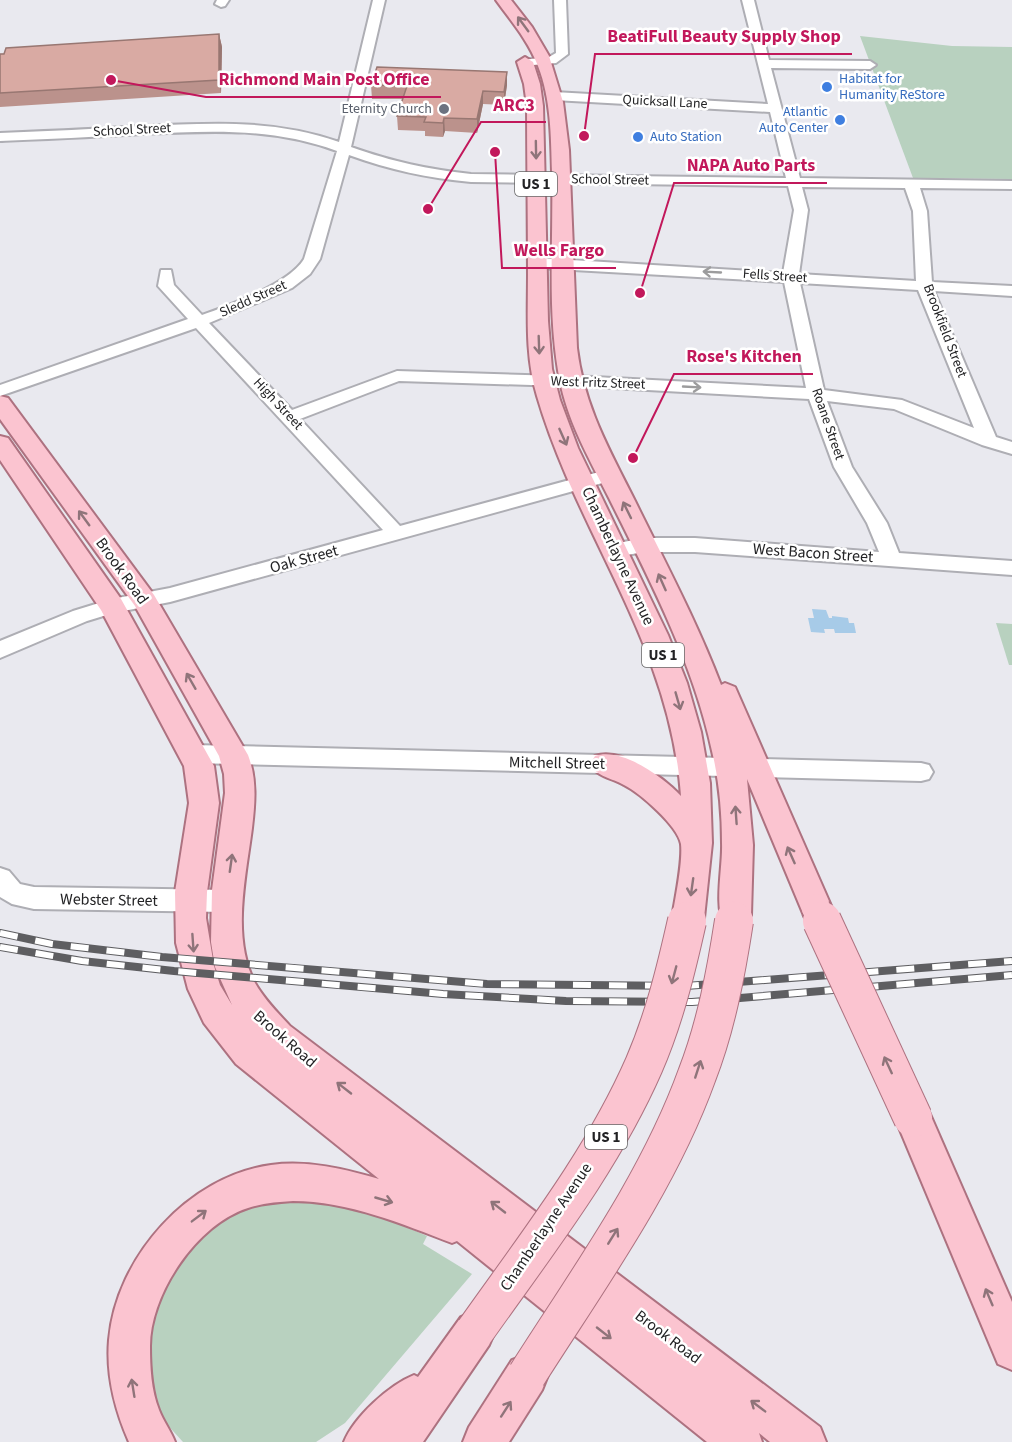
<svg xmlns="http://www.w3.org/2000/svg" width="1012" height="1442" viewBox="0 0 1012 1442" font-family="'Source Sans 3',sans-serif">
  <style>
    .green { fill: #b8d1bf }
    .water { fill: #a7cbe8 }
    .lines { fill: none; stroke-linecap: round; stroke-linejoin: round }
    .minor-casing { stroke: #aeaeb4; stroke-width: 4 }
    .major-casing { stroke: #ad7280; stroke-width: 4 }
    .minor { fill: #fff; fill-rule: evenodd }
    .major { fill: #fbc4d0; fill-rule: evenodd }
    .rail-casing { stroke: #5e5e61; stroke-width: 8 }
    .rail { stroke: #fff; stroke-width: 6; stroke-dasharray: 18; stroke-linecap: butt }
    .major-bridge-far1-casing { stroke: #ad7280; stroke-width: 32; stroke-linecap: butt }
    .major-bridge-casing { stroke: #ad7280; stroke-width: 40; stroke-linecap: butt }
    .major-bridge-far1 { stroke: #fbc4d0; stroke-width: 28 }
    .major-bridge { stroke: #fbc4d0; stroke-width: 38 }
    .wall { fill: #bb928c }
    .shaded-wall { fill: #987772 }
    .building { fill: #d9aaa3; stroke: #987772; stroke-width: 1.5 }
    .oneway { stroke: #8f747a }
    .oneway2 { stroke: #9c9c9d }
    .shop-dot { fill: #3f7fe0; stroke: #fff; stroke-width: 2 }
    .worship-dot { fill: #6b7280; stroke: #fff; stroke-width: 2 }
    .labels { text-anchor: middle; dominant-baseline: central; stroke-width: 5; stroke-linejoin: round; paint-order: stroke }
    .far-shop-label { font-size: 14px; fill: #366cbe; stroke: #fff; text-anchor: start }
    .far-street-label { font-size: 14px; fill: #232325; stroke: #fff }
    .far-worship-label { font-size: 14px; fill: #5b616d; stroke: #fff; text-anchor: end }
    .shield { fill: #fff; stroke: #656566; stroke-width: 1.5 }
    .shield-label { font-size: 15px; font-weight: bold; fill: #232325 }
    .street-label { font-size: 16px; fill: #232325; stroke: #fff }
    .leader { fill: none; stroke: #c2185b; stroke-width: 2 }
    .callout-dot { fill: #c2185b; stroke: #fff; stroke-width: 2 }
    .callout-label { font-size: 18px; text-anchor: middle; font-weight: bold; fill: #c2185b; stroke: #fff; stroke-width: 5; stroke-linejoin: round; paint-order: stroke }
  </style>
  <rect width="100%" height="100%" fill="#e9e9ef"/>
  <!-- green -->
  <g class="green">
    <path d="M860 36 952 46 1012 47V179L913 178Z"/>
    <path d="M996 623 1012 624V665H1009Z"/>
    <path d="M301 1196 374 1213 427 1236 423 1244 472 1274 345 1423 316 1442H183L163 1420 155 1405 148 1379 146 1332 165 1277 202 1233 247 1205Z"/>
  </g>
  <!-- water -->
  <path class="water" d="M812 609 826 610 829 618H832V616L848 618 849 623H854L856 633H835L834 629H824L825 633 811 632 808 618H814Z"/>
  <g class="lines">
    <!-- minor casing -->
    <g class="minor-casing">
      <g id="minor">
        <path d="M217 0H229L225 6 221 7 215 4Z"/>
        <path d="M373 0H385L351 147C394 162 426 169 471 174L786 178 770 112 554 100 548 96 554 92 768 104 742 0H754L769 60 870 61 876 65 870 69 771 68 800 178 1012 181V189L920 188 927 211 932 282 1012 286V296L934 291 996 437 1012 442V454L982 445 894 409 827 401 852 467 887 523 899 553 1012 561V575L695 552H644L615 557 608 555 605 550 608 545 644 538H695L879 552 867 523 834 467 809 399 594 387 399 381 300 419 400 526 610 469 617 471 619 475 617 479 170 602 113 613 87 621 0 658V641L73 611 112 599 170 588 383 530 196 328 0 396V385L188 319 158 286 161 270H171L174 285 202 315C230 305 289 284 304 259L337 151C271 127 210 131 142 134 95 137 47 139 0 141V133C48 131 95 129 143 126 210 123 275 119 339 142ZM349 155C390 170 428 178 471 182L788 186 794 210 783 273 538 258 530 263 538 268 784 282 806 388 594 377 397 371 292 410 209 323 292 288 310 274 320 259ZM802 187 905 188 913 211 916 281 799 274 808 210ZM800 283 918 290 974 428 902 400 824 390Z"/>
        <path d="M554 0H566L568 54 556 63 522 66V60L549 57 556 53Z"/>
        <path d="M193 745 921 763 929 765 933 772 929 779 921 781 193 763 185 760 181 754 185 748Z"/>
        <path d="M0 868 9 871 20 884 34 887 226 890 235 893 239 901 235 909 226 912 34 909 12 904 0 897Z"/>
      </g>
    </g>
    <!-- major casing -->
    <g class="major-casing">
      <g id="major">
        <path d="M496 0H511L532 27 549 56 563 102 569 150 577 348C584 406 609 449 635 501 665 562 697 622 721 685L725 683 735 687 832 908 827 918 816 922 805 918 747 779 753 845 751 915 746 925 735 929 724 925C714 905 723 866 722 843 722 812 719 781 712 751 693 662 649 579 609 498 591 462 570 426 561 386 546 317 554 242 552 172 551 136 551 99 538 66 528 40 511 21 496 0Z"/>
        <path d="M525 57 533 62 540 84 543 106 548 321 552 369 560 400 578 448 668 635 687 683 701 732 710 783 712 843 704 918 699 928 688 932 677 928 672 918C675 899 683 863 681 844 678 826 640 793 624 785 612 778 597 777 590 764L595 756C622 747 663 777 681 796 670 643 578 536 537 396 525 356 528 315 528 274 528 218 527 162 527 106L524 84 517 62Z"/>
        <path d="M0 396 8 398 154 595 248 755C257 779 255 803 252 828 246 876 231 937 255 983 264 999 277 1012 290 1026L820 1427 826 1442H770L759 1433 762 1442H707L457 1241 452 1243C402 1224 348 1201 293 1201 278 1202 263 1203 248 1208 197 1224 150 1294 150 1346 150 1367 151 1390 159 1410 163 1421 171 1431 175 1442H129C115 1410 106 1376 109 1340 116 1257 189 1176 271 1165 308 1160 345 1169 379 1179L236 1064 204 1023 188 989 176 943 175 892 189 803 184 766 101 610 0 460V436L8 438 121 599 214 766 219 803 207 892 206 918 214 966 220 985 232 1005 215 967 211 942 212 890 225 793 224 774 219 756 135 606 0 419Z"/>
        <path d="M913 1100 926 1105 1012 1302V1370L998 1364 895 1118 900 1105Z"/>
        <path d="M475 1311 489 1317 495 1331 489 1345 423 1442H344C354 1417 389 1385 414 1375L418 1377 461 1317Z"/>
        <path d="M527 1354 542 1360 548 1375 542 1390 509 1442H463L469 1427 512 1360Z"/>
      </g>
    </g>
    <!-- minor -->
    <use href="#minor" class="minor"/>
    <!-- major -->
    <use href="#major" class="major"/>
    <!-- rail casing -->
    <g class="rail-casing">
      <g id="rail">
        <path d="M0 933 52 944 162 957 487 984 686 986 1012 961"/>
        <path d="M0 947 82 961 174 971 443 994 566 1001 692 1002 1012 975"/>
      </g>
    </g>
    <!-- rail -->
    <use href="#rail" class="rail"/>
    <!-- major-bridge-far1 casing -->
    <g class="major-bridge-far1-casing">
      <g id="major-bridge-far1">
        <path d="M816 908 823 922"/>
        <path d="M687 922 688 918"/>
        <path d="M734 922 735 915"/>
      </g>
    </g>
    <!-- major-bridge casing -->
    <g class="major-bridge-casing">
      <g id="major-bridge">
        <path d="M822 921 913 1118"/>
        <path d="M475 1331C535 1246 602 1161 644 1065 664 1019 676 970 687 921"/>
        <path d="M527 1375C588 1279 658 1183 697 1075 716 1026 726 973 734 921"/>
      </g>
    </g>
    <!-- major-bridge-far1 -->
    <use href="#major-bridge-far1" class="major-bridge-far1"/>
    <!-- major-bridge -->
    <use href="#major-bridge" class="major-bridge"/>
  </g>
  <!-- wall -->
  <g class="wall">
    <path d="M219 34 222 47 221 93 0 107V54Z"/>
    <path d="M371 85H507L504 105 483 104 477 133 445 131 443 137 425 136V131L398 130 397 116 402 99H372Z"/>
  </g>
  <!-- shaded-wall -->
  <g class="shaded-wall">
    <path d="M219 34 222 47 221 93 219 80Z"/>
    <path d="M507 72V85L504 105V92Z"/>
    <path d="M483 91V104L477 133V119Z"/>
    <path d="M444 118 445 131 443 137V123Z"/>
  </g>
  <!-- building -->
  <g class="building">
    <path d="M219 34V80L0 93V54H4L6 48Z"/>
    <path d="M377 67 507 72 504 92 483 91 477 119 444 118 443 123 424 122 426 117 397 116 407 86 371 85Z"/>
  </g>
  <!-- one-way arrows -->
  <defs><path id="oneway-shaft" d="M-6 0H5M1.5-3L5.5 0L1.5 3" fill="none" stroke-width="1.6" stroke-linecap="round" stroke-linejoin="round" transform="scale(1.5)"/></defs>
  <g class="oneway">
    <use href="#oneway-shaft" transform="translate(523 24) rotate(-126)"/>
    <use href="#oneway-shaft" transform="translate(536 150) rotate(89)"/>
    <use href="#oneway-shaft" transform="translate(539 345) rotate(88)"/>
    <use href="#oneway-shaft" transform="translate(563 437) rotate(66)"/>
    <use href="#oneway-shaft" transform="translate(627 510) rotate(-116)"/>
    <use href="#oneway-shaft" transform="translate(84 518) rotate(-126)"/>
    <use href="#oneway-shaft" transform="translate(662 582) rotate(-114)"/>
    <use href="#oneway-shaft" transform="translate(191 681) rotate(-120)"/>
    <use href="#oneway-shaft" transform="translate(678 701) rotate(74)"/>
    <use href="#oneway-shaft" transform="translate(736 815) rotate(-94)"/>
    <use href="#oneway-shaft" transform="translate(791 855) rotate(-114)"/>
    <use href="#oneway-shaft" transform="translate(231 863) rotate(-82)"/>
    <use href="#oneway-shaft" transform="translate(692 887) rotate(98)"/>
    <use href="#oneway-shaft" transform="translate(193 943) rotate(86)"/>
    <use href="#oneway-shaft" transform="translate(674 975) rotate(105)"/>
    <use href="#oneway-shaft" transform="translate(888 1065) rotate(-115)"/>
    <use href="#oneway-shaft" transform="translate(698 1069) rotate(-72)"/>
    <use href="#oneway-shaft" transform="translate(344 1088) rotate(-142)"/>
    <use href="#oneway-shaft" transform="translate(384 1200) rotate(16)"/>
    <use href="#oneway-shaft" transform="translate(498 1207) rotate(-142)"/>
    <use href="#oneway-shaft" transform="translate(199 1216) rotate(-37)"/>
    <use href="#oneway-shaft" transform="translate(613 1236) rotate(-58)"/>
    <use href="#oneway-shaft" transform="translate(989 1297) rotate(-113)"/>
    <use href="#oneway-shaft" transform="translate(604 1333) rotate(38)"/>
    <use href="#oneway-shaft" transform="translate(133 1388) rotate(-99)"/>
    <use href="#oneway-shaft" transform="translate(758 1406) rotate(-143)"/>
    <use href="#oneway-shaft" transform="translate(506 1409) rotate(-57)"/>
  </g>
  <g class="oneway2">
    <use href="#oneway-shaft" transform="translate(712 272) rotate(-177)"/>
    <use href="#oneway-shaft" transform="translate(692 387) rotate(3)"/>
  </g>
  <!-- markers -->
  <g class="shop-dot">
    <circle cx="827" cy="87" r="6"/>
    <circle cx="840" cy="120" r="6"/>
    <circle cx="638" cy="137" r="6"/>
  </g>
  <circle class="worship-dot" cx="444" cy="109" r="6"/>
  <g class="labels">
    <!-- far-shop labels -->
    <g class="far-shop-label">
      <text x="839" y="79">Habitat for<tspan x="839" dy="16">Humanity ReStore</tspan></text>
      <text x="828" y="112" text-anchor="end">Atlantic<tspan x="828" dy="16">Auto Center</tspan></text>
      <text x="650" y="137">Auto Station</text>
    </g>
    <!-- far-street labels -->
    <g class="far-street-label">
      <text transform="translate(665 102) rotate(3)">Quicksall Lane</text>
      <text transform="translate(132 130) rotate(-3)">School Street</text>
      <text transform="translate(610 180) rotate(1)">School Street</text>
      <text transform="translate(775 276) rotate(4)">Fells Street</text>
      <text transform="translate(253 299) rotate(-24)">Sledd Street</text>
      <text transform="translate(945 331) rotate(69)">Brookfield Street</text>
      <text transform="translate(598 383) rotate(2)">West Fritz Street</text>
      <text transform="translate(278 404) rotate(47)">High Street</text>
      <text transform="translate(828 424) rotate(71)">Roane Street</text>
    </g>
    <!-- far-worship labels -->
    <g class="far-worship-label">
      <text x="432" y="109">Eternity Church</text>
    </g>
    <!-- shield labels -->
    <g class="shield">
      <rect x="515" y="172" width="42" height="24" rx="4.5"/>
      <rect x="642" y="643" width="42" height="24" rx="4.5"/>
      <rect x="585" y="1125" width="42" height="24" rx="4.5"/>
    </g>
    <g class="shield-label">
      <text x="536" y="184">US 1</text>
      <text x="663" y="655">US 1</text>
      <text x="606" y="1137">US 1</text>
    </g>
    <!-- street labels -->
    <g class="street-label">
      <text transform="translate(813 553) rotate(4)">West Bacon Street</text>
      <text transform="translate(618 556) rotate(65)">Chamberlayne Avenue</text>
      <text transform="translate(304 559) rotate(-15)">Oak Street</text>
      <text transform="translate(122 571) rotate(54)">Brook Road</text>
      <text transform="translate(557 763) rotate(1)">Mitchell Street</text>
      <text transform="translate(109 900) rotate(1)">Webster Street</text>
      <text transform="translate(285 1039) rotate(41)">Brook Road</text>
      <text transform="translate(546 1227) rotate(-56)">Chamberlayne Avenue</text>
      <text transform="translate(668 1337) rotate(37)">Brook Road</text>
    </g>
  </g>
  <!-- callouts -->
  <path class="leader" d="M584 136L595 54H852M111 80L206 97H441M428 209L481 122H546M640 293L674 183H827M495 152L502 268H616M633 458L674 374H813"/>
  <g class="callout-dot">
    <circle cx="584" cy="136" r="6"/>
    <circle cx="111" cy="80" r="6"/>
    <circle cx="428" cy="209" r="6"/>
    <circle cx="640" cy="293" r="6"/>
    <circle cx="495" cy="152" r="6"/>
    <circle cx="633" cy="458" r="6"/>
  </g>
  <g class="callout-label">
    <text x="724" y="42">BeatiFull Beauty Supply Shop</text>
    <text x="324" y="85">Richmond Main Post Office</text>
    <text x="514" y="111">ARC3</text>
    <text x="751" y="171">NAPA Auto Parts</text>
    <text x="559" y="256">Wells Fargo</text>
    <text x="744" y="362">Rose's Kitchen</text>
  </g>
</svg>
